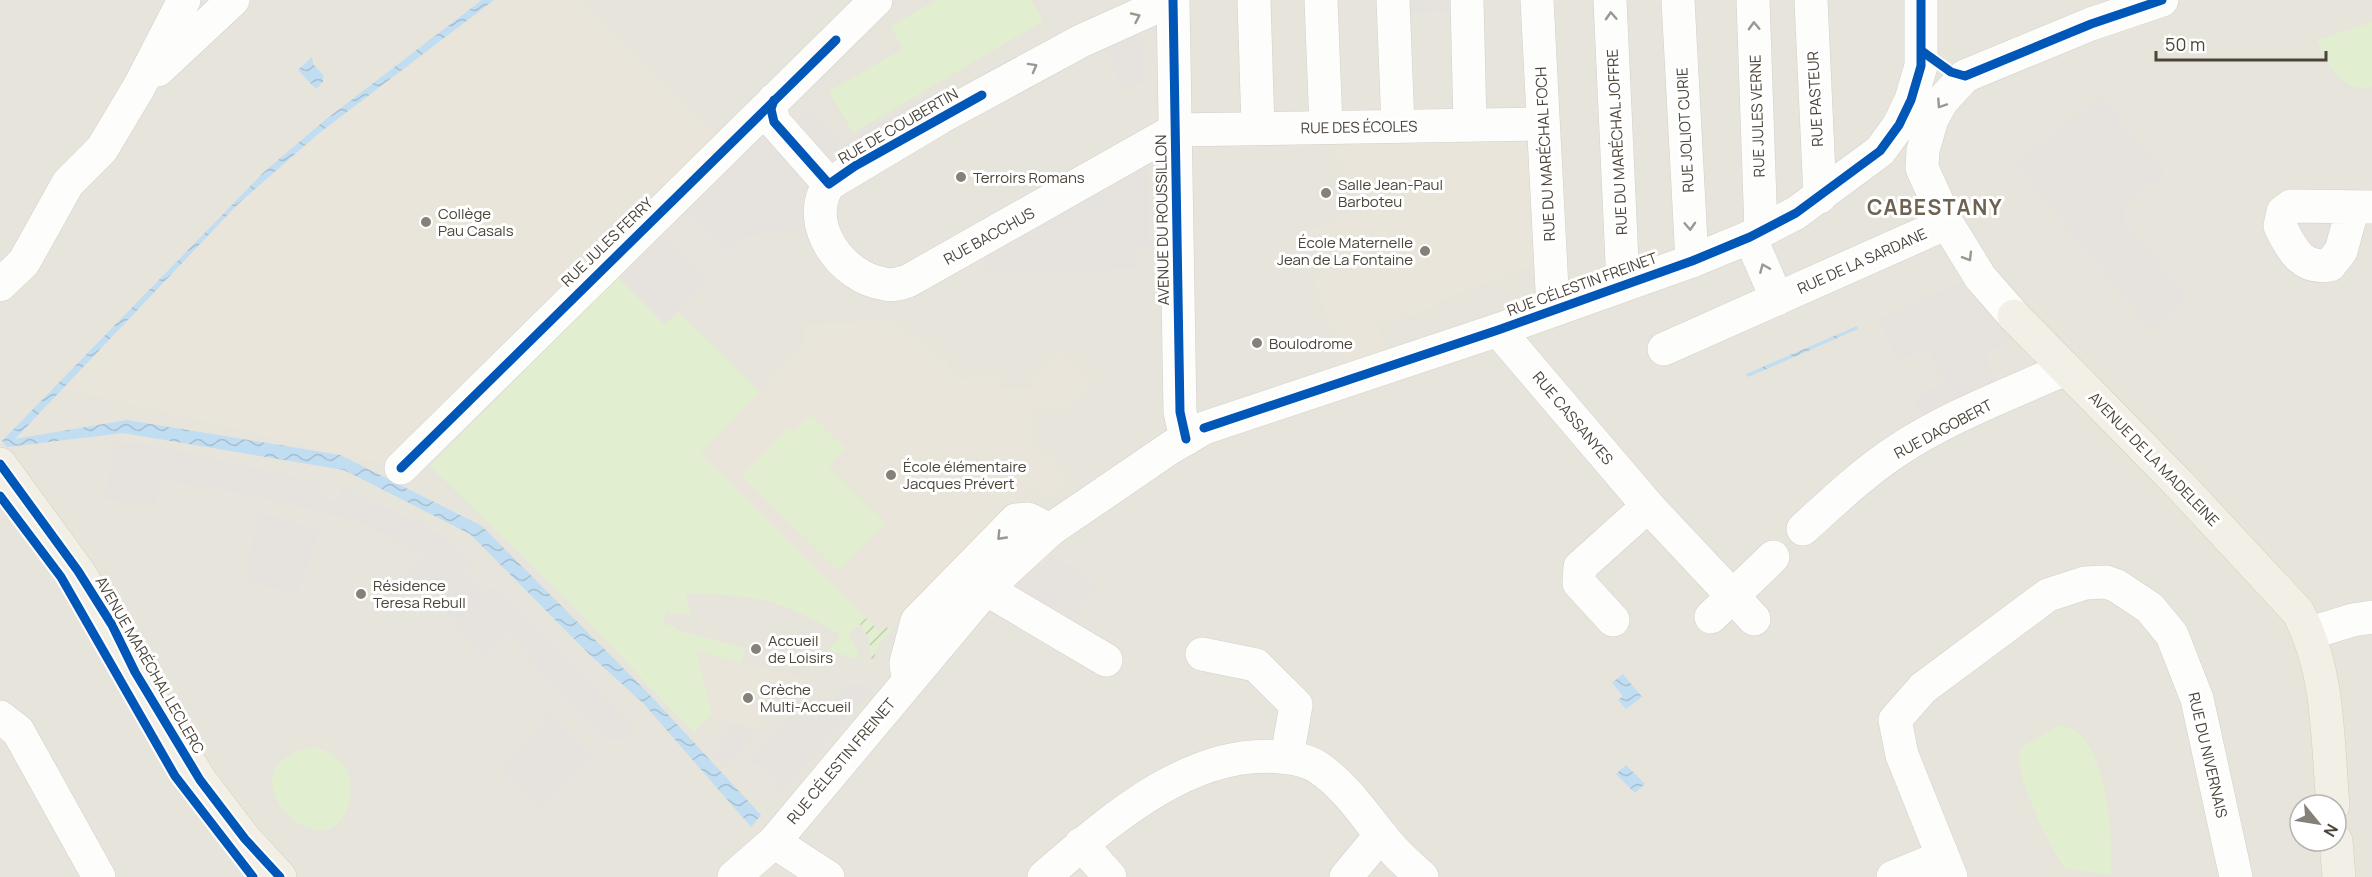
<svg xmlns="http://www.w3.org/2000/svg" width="2372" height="877" viewBox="0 0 2372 877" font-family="Manrope,sans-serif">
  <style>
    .residential { fill: #e7e4dc; fill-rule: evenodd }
    .education { fill: #eae5da }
    .park { fill: #e1eecf }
    .garden { fill: url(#garden-furrows) }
    .parking { fill: #e6e3df }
    .water { fill: url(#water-waves) }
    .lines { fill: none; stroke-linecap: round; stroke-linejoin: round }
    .minor-casing { stroke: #d2d0cb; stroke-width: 34 }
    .major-casing { stroke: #d6cebb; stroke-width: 34 }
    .minor { stroke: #fdfdfc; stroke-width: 33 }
    .major { stroke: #f2efe6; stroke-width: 33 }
    .cycleway-casing { stroke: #fff; stroke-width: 13 }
    .cycleway { stroke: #0057b8; stroke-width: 9 }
    .oneway { stroke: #9b9791 }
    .poi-dot { fill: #868178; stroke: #fff; stroke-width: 2 }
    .labels { text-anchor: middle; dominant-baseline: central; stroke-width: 6; stroke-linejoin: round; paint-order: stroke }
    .street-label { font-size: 15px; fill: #4b4439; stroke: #fff }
    .poi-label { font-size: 15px; fill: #4b4439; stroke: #fff; text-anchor: start }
    .district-label { font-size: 21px; font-weight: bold; letter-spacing: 1.5px; fill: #6e6250; stroke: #fff }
  </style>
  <defs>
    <pattern id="garden-furrows" width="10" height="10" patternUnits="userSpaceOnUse" patternTransform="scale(1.5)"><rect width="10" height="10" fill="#e1eecf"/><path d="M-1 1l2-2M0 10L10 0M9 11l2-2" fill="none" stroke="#c3cdb2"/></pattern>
    <pattern id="water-waves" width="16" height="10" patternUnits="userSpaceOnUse" patternTransform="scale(1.5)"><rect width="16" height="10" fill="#c0ddf1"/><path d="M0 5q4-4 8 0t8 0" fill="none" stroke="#a6bfcf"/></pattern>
  </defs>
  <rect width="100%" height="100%" fill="#f4f2ee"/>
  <!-- residential -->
  <path class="residential" d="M0 0H2372V877H0ZM2300 805H2336V841H2300Z"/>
  <!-- education -->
  <g class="education">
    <path d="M494 0H578L716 136 667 184 660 183 657 187 660 191 649 204 383 464 63 388 255 188 318 134Z"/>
    <path d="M1523 134 1533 141 1537 263 1434 303 1435 306 1409 316 1408 313 1376 325 1386 349 1346 363 1313 278 1321 275 1305 232 1359 210 1334 146 1336 138Z"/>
    <path d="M889 321 908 340 912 335 922 344H930V353L939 361H948V370L957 379 1000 377V389H1032L1033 377 1060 349 1093 382 1067 409 1033 411V448L1041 455 1045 452 1059 464 1055 469 1067 482 1050 499 1032 484 891 631 885 626 880 632 700 454 805 346 804 325Z"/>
    <path d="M695 650 742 662 807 679 758 730 713 717Z"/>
  </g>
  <!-- park -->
  <g class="park">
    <path d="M937 0H1031L1043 21 853 133 829 91 903 49 891 26Z"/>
    <path d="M2372 22V87C2339 93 2329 64 2317 40Z"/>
    <path d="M618 276 665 324 677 311 760 392 700 454 866 618 849 635 857 651 858 660 828 650 841 635C781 600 756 594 686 594L691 616 680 612 679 615 666 612 663 623 676 627V630L745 648 742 662 696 651 712 714 694 733 562 595 430 466Z"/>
    <path d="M811 415 845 448 828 466 886 523 839 571 742 476 789 428 794 432Z"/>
    <path d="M2061 725C2066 727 2074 729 2078 733 2108 758 2113 839 2111 875L2065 868C2053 853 2008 765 2022 749 2030 739 2050 732 2061 725Z"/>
    <path d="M313 747C346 754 357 777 347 808 325 877 213 767 313 747Z"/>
  </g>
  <!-- garden -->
  <path class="garden" d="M866 618 880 632 885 626 891 631 879 644 872 663 869 639 860 624Z"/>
  <!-- parking -->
  <g class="parking">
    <path d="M876 0H901L805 100 789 85Z"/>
    <path d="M1403 0H1454L1455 12 1404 13Z"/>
    <path d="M1125 36H1144L1145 82 1121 89 1106 49Z"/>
    <path d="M929 95 941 117 855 166 843 144Z"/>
    <path d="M2101 97 2165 173 2125 206 2123 220 2189 298 2152 331 2014 163Z"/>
    <path d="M808 111 842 143 826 156 808 184 802 211 804 230 747 236 728 256 672 200 756 117 792 125Z"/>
    <path d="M1147 147 1150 249 1137 250 1139 269 986 273 985 239Z"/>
    <path d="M2340 207 2330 265 2280 218Z"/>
    <path d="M647 224 707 283 665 325 606 265Z"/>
    <path d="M1963 281 2018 339 1986 353 1990 362 1987 364 2004 397 1930 432 1913 397 1943 383 1928 348 1898 361 1879 319Z"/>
    <path d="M114 442 147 444 323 483 320 496 336 502 342 488 427 526 457 546 475 564 465 575 484 593 497 585 634 730 621 740 609 739 555 688 505 630 484 659 448 613 403 579 424 556 362 523 261 498 161 480 155 506 104 500Z"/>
    <path d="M258 512 320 530 298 594 245 581Z"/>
    <path d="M1054 555 1096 583 1069 625 1014 588Z"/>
    <path d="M851 684 874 688 780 793 766 767 744 762 798 708 819 716Z"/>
    <path d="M551 712 594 755 542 810 502 770Z"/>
    <path d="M737 724 758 730 726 767 713 753Z"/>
  </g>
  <!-- water -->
  <g class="water">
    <path d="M482 0H494L318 134 238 204 15 439 127 420 340 455 482 526 650 695 761 815 751 827 643 703 590 655 470 534 344 470 123 433 7 447 2 441 264 172 325 120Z"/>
    <path d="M312 57 313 64 323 75V82L316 89 298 70Z"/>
    <path d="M1857 326 1858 329 1762 371 1748 377 1746 374Z"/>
    <path d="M1623 674 1642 697 1626 709 1618 700 1623 696 1612 683Z"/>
    <path d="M1626 765 1645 784 1635 793 1616 774Z"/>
  </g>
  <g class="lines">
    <!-- minor casing -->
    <g class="minor-casing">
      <g id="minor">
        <path d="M1172 0 1081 41 941 117 829 184C802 224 842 278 885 284 892 286 901 283 908 281L1175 130 1542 124"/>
        <path d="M1173 0 1180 412 1186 439"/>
        <path d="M1254 0 1258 128"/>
        <path d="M1321 0 1326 127"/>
        <path d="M1393 0 1398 126"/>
        <path d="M1467 0 1470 125"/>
        <path d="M1537 0 1553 309"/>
        <path d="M1610 0 1623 284"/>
        <path d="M1678 0 1692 261"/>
        <path d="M1753 0 1761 231"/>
        <path d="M1811 0 1820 197"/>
        <path d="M158 70 233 0"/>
        <path d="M774 100 771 109 774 122 829 184"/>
        <path d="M2353 207 2341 251 2330 265C2301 270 2292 249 2280 226L2283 212 2291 206 2372 207"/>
        <path d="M1750 237 1777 299"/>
        <path d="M0 285 24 262 68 183 102 149 139 87 184 0"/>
        <path d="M2014 316 1980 277 1947 223 1922 168 1923 150 1932 119 1942 101 1965 76 2091 24 2162 0"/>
        <path d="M1498 330 1648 506 1754 619"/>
        <path d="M1664 349 1947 223"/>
        <path d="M401 468 876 0"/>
        <path d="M1803 529C1833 502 1862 474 1895 452 1947 417 2009 394 2065 369"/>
        <path d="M986 589 1106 660"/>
        <path d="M1711 617 1773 557"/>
        <path d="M1613 620 1579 583 1580 567 1648 506"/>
        <path d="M2310 633 2353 620 2372 617"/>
        <path d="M1202 654 1256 665 1296 705 1287 757"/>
        <path d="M908 680 906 663 917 621 1016 520 1028 519 1050 530"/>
        <path d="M0 717 18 731 99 877"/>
        <path d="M774 842 828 877"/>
        <path d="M1081 844 1110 877"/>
        <path d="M734 877 774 842 986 589 1050 530 1170 448 1204 428 1498 330 1692 261 1750 237 1796 213 1880 151 1899 125 1911 100 1921 66V0"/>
        <path d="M1044 877C1108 822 1190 748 1280 757 1294 758 1307 760 1319 768 1348 788 1367 819 1389 845 1399 857 1411 867 1422 877"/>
        <path d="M1346 877 1381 835"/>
        <path d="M1893 877 1942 857"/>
        <path d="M1951 877 1902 755 1895 720 1923 688 2048 595 2085 583 2106 582 2117 586 2150 608 2172 635 2197 699 2236 877"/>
      </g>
    </g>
    <!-- major casing -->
    <g class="major-casing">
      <g id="major">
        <path d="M2014 316 2179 484 2298 612C2330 671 2327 740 2333 805"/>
        <path d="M0 464 78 571 112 625 135 672 200 780 245 839 280 877"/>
        <path d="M2336 841 2339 877"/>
      </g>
    </g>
    <!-- minor -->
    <use href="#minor" class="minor"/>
    <!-- major -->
    <use href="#major" class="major"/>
    <!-- cycleway casing -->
    <g class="cycleway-casing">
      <g id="cycleway">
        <path d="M1173 0 1180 412 1186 439"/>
        <path d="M1923 52 1951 72 1965 76 2091 24 2162 0"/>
        <path d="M774 100 771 109 774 122 829 184 855 166 982 95"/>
        <path d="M1204 428 1498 330 1692 261 1750 237 1796 213 1880 151 1899 125 1911 100 1921 66V0"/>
        <path d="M0 464 78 571 112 625 135 672 200 780 245 839 280 877"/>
        <path d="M401 468 836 40"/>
        <path d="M0 496 61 577 175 776 253 877"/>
      </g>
    </g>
    <!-- cycleway -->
    <use href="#cycleway" class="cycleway"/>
  </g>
  <!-- one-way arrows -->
  <defs><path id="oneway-chevron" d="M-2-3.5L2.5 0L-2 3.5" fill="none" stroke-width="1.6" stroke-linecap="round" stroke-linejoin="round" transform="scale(1.5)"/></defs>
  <g class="oneway">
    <use href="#oneway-chevron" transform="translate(1611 16) rotate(-93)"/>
    <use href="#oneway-chevron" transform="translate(1136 17) rotate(-25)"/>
    <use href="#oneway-chevron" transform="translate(1754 26) rotate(-92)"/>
    <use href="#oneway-chevron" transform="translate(1033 67) rotate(-29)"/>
    <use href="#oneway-chevron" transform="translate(1941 104) rotate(124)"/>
    <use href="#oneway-chevron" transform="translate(1690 226) rotate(87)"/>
    <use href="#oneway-chevron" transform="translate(1968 257) rotate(59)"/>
    <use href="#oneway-chevron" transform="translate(1764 268) rotate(-113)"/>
    <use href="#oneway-chevron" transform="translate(1001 536) rotate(134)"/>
  </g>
  <!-- markers -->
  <g class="poi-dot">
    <circle cx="961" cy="177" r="6"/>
    <circle cx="1326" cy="193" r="6"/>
    <circle cx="426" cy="222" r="6"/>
    <circle cx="1425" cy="251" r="6"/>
    <circle cx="1257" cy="343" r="6"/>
    <circle cx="891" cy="475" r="6"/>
    <circle cx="361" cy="594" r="6"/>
    <circle cx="756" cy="649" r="6"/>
    <circle cx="748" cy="698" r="6"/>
  </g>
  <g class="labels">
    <!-- street labels -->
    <g class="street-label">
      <text transform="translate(1815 99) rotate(-93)">RUE PASTEUR</text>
      <text transform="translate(1757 116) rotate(-92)">RUE JULES VERNE</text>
      <text transform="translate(898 126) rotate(-30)">RUE DE COUBERTIN</text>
      <text transform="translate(1359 127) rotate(-1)">RUE DES ÉCOLES</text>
      <text transform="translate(1685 130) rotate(-93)">RUE JOLIOT CURIE</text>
      <text transform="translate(1617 142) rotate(-93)">RUE DU MARÉCHAL JOFFRE</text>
      <text transform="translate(1545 154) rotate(-93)">RUE DU MARÉCHAL FOCH</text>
      <text transform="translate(1162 220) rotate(-91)">AVENUE DU ROUSSILLON</text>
      <text transform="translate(989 236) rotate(-29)">RUE BACCHUS</text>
      <text transform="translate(607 242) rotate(-44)">RUE JULES FERRY</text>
      <text transform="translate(1862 261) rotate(-24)">RUE DE LA SARDANE</text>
      <text transform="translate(1582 284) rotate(-20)">RUE CÉLESTIN FREINET</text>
      <text transform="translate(1573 418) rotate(50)">RUE CASSANYES</text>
      <text transform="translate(1943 429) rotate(-28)">RUE DAGOBERT</text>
      <text transform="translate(2154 459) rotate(46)">AVENUE DE LA MADELEINE</text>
      <text transform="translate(150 665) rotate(60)">AVENUE MARÉCHAL LECLERC</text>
      <text transform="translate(2208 755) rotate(77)">RUE DU NIVERNAIS</text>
      <text transform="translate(841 761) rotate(-50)">RUE CÉLESTIN FREINET</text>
    </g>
    <!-- poi labels -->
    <g class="poi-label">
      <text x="973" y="177">Terroirs Romans</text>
      <text x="1338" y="184">Salle Jean-Paul<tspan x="1338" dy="17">Barboteu</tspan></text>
      <text x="438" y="213">Collège<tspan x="438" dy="17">Pau Casals</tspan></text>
      <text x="1413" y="242" text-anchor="end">École Maternelle<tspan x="1413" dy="17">Jean de La Fontaine</tspan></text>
      <text x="1269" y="343">Boulodrome</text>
      <text x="903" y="466">École élémentaire<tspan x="903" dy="17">Jacques Prévert</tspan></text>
      <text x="373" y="585">Résidence<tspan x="373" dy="17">Teresa Rebull</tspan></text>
      <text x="768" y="640">Accueil<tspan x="768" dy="17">de Loisirs</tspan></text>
      <text x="760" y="689">Crèche<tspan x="760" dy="17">Multi-Accueil</tspan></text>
    </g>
    <!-- district labels -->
    <g class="district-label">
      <text x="1935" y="207">CABESTANY</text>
    </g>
  </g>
  <!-- north arrow -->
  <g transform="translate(2318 823) rotate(120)"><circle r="28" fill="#ffffff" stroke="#b7b4b0" stroke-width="1.5"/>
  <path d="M0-4.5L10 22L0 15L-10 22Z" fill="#868178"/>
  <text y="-9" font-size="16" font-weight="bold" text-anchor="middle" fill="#4b4439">N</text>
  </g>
  <!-- scale -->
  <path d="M2156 51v9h170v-9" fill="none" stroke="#4b4439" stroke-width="3"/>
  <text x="2165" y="51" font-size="18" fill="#4b4439" stroke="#ffffff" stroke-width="4.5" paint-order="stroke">50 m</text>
</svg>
